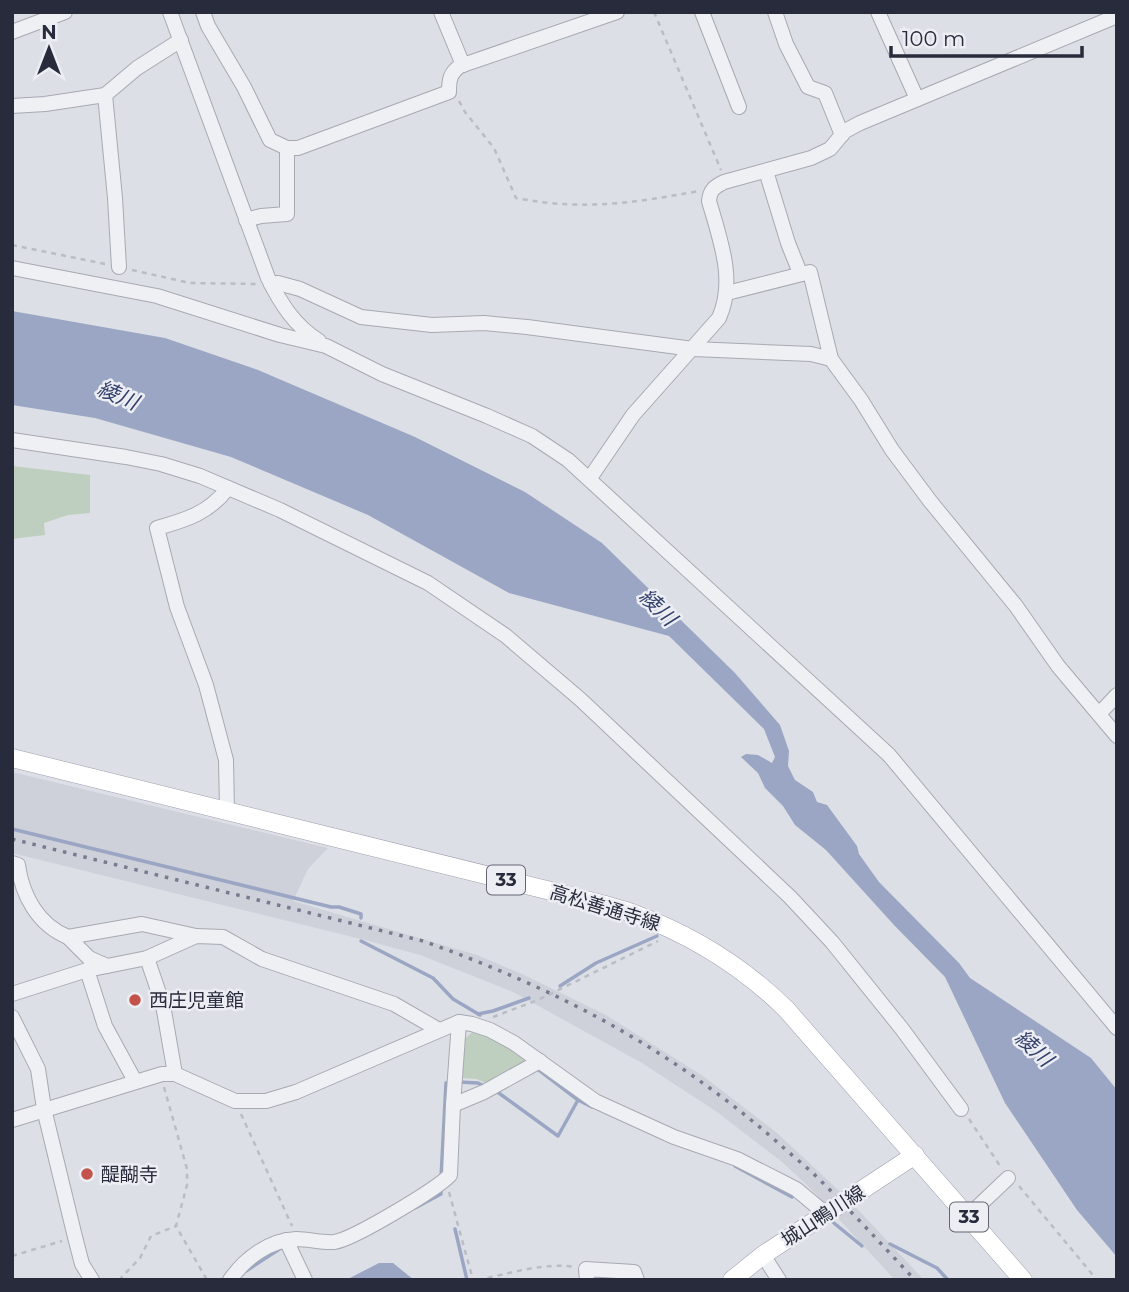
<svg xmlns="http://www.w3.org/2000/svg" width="1129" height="1292" viewBox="0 0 1129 1292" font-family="Montserrat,'Noto Sans JP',sans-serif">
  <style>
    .built { fill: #cfd1da }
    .green { fill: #bfcfbf }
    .water { fill: #9aa6c3 }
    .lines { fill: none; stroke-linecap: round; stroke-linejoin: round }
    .stream { stroke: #9aa6c3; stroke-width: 3.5 }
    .minor-casing { stroke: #a7a9b3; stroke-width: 16 }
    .major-casing { stroke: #9da1b0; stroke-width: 19 }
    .path { stroke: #bbbdc4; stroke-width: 2.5; stroke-dasharray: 5 5; stroke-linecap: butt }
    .minor { stroke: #eff0f4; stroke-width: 14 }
    .major { stroke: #fff; stroke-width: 18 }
    .rail { stroke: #787b8e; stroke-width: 3.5; stroke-dasharray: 3.5 7; stroke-linecap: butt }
    .poi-dot { fill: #c2524b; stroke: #eceef4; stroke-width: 2.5 }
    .labels { text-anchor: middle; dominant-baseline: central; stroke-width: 5; stroke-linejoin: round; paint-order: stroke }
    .shield { fill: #eceef4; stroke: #636672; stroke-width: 2 }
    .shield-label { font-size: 18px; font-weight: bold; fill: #282b3b }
    .street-label { font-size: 19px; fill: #282b3b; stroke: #eceef4 }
    .poi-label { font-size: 19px; fill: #282b3b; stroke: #eceef4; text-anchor: start }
    .water-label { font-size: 21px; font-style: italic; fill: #35426b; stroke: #eceef4 }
  </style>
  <rect width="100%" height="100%" fill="#dddfe6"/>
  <!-- built -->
  <path class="built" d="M12 772 328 848 308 869 293 901 477 955 522 974 606 1015 703 1076 776 1132 849 1200 924 1280H895L809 1187 782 1162 717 1112 642 1063 513 992 420 955 365 940 12 853Z"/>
  <!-- green -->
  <g class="green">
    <path d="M12 466 90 475V513L68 515 44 523 45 535 12 539Z"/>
    <path d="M472 1032C499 1038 508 1042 527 1062L489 1084 476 1079 461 1078 463 1041Z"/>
  </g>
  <!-- water -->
  <g class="water">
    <path d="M12 311 165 338 258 370 415 437 525 492 602 543 735 673 780 725 789 751 788 766 795 780 813 792 817 802 827 805 857 846 859 854 879 882 959 963 970 978 1091 1058 1117 1090V1257L1077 1210 1005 1103 945 977 894 925 826 850 795 825 783 806 765 788 758 773 741 757 746 754 758 755 772 763 775 757 764 729 669 636 509 593 368 515 231 457 95 418 12 405Z"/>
    <path d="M379 1263H393L414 1280H346Z"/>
  </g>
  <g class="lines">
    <!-- stream -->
    <g class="stream">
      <path d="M12 829 331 907H339L361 914V918"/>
      <path d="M361 941 433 978 453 999 480 1015"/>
      <path d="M560 986 596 963 657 936"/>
      <path d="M478 1014 493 1011 529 998"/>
      <path d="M539 1070 578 1100 592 1107"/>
      <path d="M459 1082 478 1083 486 1087"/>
      <path d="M496 1091 558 1136 578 1100"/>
      <path d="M735 1166 792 1197"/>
      <path d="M441 1178 446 1083 452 1082"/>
      <path d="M415 1208 441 1194V1189"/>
      <path d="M829 1219 862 1246"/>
      <path d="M455 1229 467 1280"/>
      <path d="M890 1244 937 1268 948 1280"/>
      <path d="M246 1271 281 1248"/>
    </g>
    <!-- minor casing -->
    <g class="minor-casing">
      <g id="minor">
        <path d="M170 12 268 278C281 304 294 325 319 341"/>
        <path d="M203 12 208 26 244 87 270 140 287 148H298L449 92C449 80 450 73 460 66L617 12"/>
        <path d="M441 12 463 65"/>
        <path d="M702 12 739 107"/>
        <path d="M775 12 786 44 808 87 825 93 842 135"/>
        <path d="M878 12 917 99"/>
        <path d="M12 32 65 12"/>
        <path d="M105 95 115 198 119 267"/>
        <path d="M12 106 45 104 105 95 137 68 181 40"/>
        <path d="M766 171 788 243 800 273"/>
        <path d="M246 220 261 216 287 214V148"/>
        <path d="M12 268 157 296 280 335 326 346 382 374 487 416 532 436 568 460 889 755 1117 1028"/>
        <path d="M271 284 278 283 300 289 361 317 432 325 484 323 527 327 693 349 811 354 831 359"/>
        <path d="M727 293 810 272 831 359 861 400 892 450 930 501 1016 606 1058 666 1117 736"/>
        <path d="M12 440 126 457 161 464 200 476 280 510 428 583 506 636 580 699 790 897 832 942 902 1029 961 1109"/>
        <path d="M590 478 633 415 719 318C736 280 720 240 709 201 710 190 714 187 724 182L811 158 830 149 845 131 860 123 1117 16"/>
        <path d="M1099 714 1117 695"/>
        <path d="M227 810 226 760 206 685 177 607 157 528C186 520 209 513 228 488"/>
        <path d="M12 863 18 865C22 895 38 925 68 937L142 924 196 936"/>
        <path d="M68 937 89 958 107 966"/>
        <path d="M147 958 163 1005 175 1074"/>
        <path d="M87 970 105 1026 135 1081"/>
        <path d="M12 994 87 970 147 958 196 936 223 937 262 959 394 1004 439 1030"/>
        <path d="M12 1017 38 1069 44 1109 75 1237 82 1264 92 1280"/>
        <path d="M453 1105 459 1022"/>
        <path d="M12 1120 162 1074H175L235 1101H266L296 1092 459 1022 472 1024 490 1030 514 1043 595 1101 674 1137 737 1159 796 1189 826 1214"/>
        <path d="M968 1216 1008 1178"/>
        <path d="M286 1240 305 1280"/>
        <path d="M763 1255 779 1280"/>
        <path d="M230 1280C245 1258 270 1240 296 1239 309 1239 322 1243 334 1242 352 1240 437 1189 450 1175L453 1105 484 1092 540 1061"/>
        <path d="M587 1280 586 1269 634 1272 637 1280"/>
      </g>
    </g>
    <!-- major casing -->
    <g class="major-casing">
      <g id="major">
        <path d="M12 758 559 893C583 900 609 905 632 913 690 934 742 966 786 1009L1023 1280"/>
        <path d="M732 1280 763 1255 915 1155"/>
      </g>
    </g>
    <!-- path -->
    <g class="path">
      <path d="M654 12 721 170"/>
      <path d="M459 101 465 112 494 148 516 198C583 211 633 203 699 191"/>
      <path d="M12 245 105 264"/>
      <path d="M132 270 190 283 257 284"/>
      <path d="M493 1017 538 1000 658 941"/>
      <path d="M164 1087 187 1169V1185L176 1226 207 1280"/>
      <path d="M241 1114 292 1226"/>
      <path d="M969 1119 1002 1169"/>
      <path d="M1019 1186 1097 1280"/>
      <path d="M449 1192 473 1280"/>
      <path d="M12 1256 62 1241"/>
      <path d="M119 1280 140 1258 151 1236 176 1226"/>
      <path d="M478 1280C508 1274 543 1262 575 1267"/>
    </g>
    <!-- minor -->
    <use href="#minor" class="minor"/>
    <!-- major -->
    <use href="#major" class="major"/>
    <!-- rail -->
    <path class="rail" d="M12 839 423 941C557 989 668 1047 776 1141 790 1154 806 1166 820 1180 852 1212 883 1246 915 1280"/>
  </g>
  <!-- markers -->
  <g class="poi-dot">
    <circle cx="135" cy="1000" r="7"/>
    <circle cx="87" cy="1174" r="7"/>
  </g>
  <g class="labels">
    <!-- shield labels -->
    <g class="shield">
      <rect x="487" y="865.5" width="38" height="29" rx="5"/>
      <rect x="950" y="1202.5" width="38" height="29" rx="5"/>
    </g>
    <g class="shield-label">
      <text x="506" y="880">33</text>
      <text x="969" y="1217">33</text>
    </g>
    <!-- street labels -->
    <g class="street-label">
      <text transform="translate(605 908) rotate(17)">高松善通寺線</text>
      <text transform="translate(823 1216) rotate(-33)">城山鴨川線</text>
    </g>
    <!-- poi labels -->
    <g class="poi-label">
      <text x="149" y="1000">西庄児童館</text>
      <text x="101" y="1174">醍醐寺</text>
    </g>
    <!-- water labels -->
    <g class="water-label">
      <text transform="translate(118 395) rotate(23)">綾川</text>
      <text transform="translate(658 607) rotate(44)">綾川</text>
      <text transform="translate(1034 1048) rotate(43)">綾川</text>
    </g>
  </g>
  <!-- border -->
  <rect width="1129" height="1292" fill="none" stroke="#282b3b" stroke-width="28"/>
  <!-- north arrow -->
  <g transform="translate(49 49)" stroke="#eceef4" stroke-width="5" paint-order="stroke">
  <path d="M0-5L12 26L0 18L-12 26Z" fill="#282b3b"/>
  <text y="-10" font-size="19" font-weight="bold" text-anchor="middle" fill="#282b3b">N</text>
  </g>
  <!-- scale -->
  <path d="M891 46v10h191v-10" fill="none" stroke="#282b3b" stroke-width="3.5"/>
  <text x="902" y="46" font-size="21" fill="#282b3b" stroke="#eceef4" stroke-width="5" paint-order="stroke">100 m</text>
</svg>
